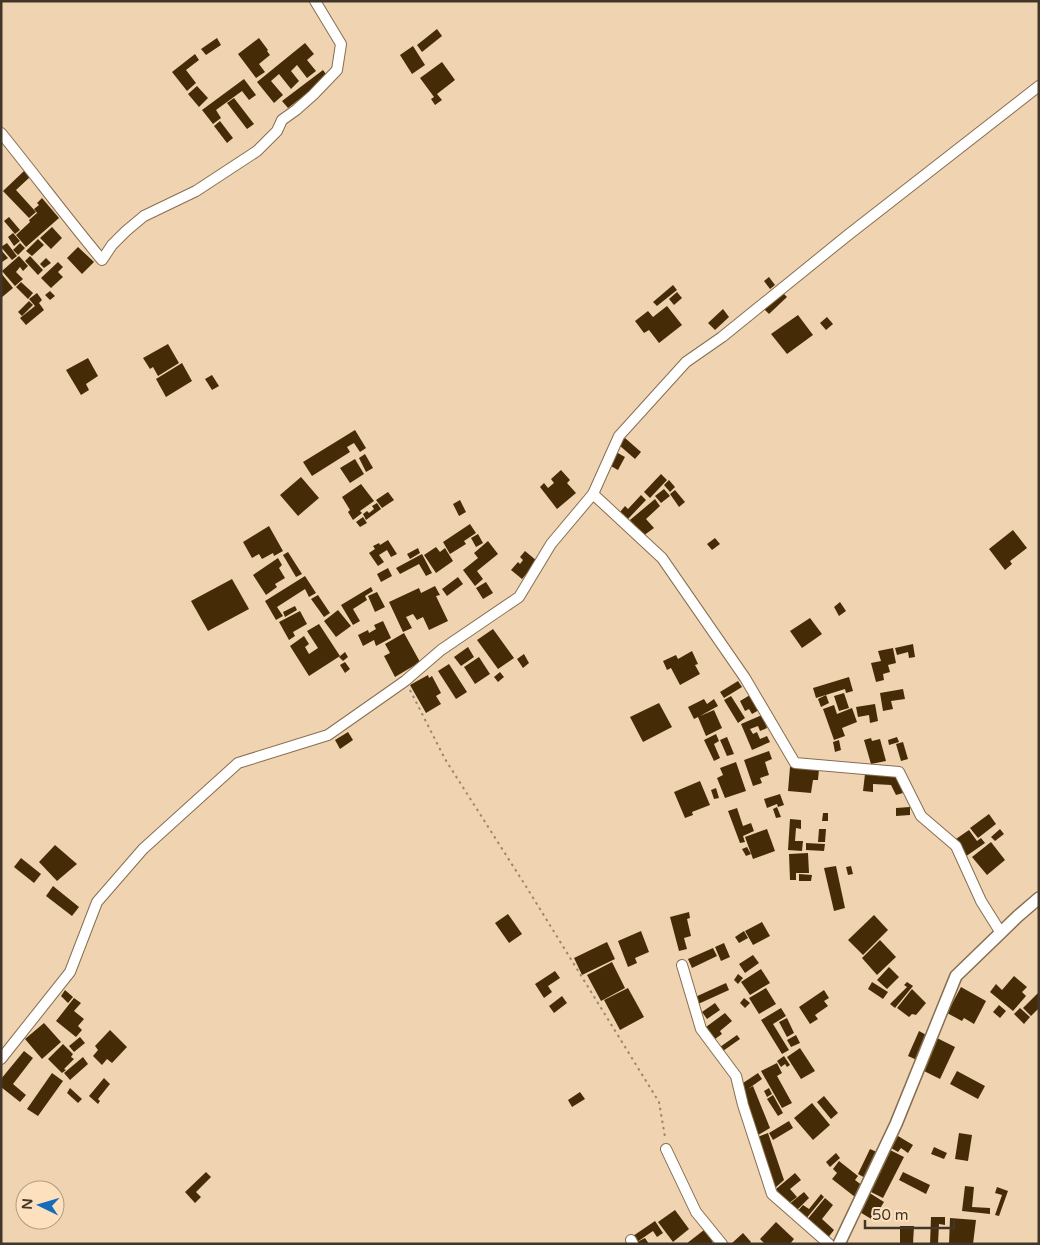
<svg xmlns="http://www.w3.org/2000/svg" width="1040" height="1245" viewBox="0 0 1040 1245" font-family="'Varela Round',sans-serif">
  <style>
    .building { fill: #452c07 }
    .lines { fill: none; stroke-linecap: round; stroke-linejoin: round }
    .minor-casing { stroke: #876e4f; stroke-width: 12 }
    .tertiary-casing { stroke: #876e4f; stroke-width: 14 }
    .path { stroke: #9a876f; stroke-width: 2; stroke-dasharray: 2.5 4; stroke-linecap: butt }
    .minor { stroke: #fff; stroke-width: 10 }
    .tertiary { stroke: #fff; stroke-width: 11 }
  </style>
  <rect width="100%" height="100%" fill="#f0d4b2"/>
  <!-- building -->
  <g class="building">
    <path d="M437 29 442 36 422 52 417 45Z"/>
    <path d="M217 38 221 45 206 55 201 49Z"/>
    <path d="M259 38 268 50 267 51 270 55 259 64 265 72 256 78 238 54Z"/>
    <path d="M305 43 314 54 307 60 316 71 307 78 297 65 291 71 299 81 291 89 279 74 271 81 283 95 274 103 257 82Z"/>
    <path d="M413 46 425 65 412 74 400 55Z"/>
    <path d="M195 54 199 60 186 70 196 83 187 91 172 72Z"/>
    <path d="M442 62 455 80 437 94 442 100 435 105 431 99 434 97 420 78Z"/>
    <path d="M323 70 328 77 288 108 282 101Z"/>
    <path d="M244 79 256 95 249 100 242 91 216 110 221 118 213 124 202 110Z"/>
    <path d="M197 86 208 98 199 107 188 94Z"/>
    <path d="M234 98 254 124 247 129 227 103Z"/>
    <path d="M220 121 233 138 227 143 214 126Z"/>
    <path d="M24 171 30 177 16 190 36 212 29 218 3 191Z"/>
    <path d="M42 198 59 218 26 247 16 235 30 222 29 220 37 213 38 214 34 209 39 205 37 203Z"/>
    <path d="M9 217 20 230 15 234 4 221Z"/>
    <path d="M52 227 62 238 51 249 40 238Z"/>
    <path d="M13 233 20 241 14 246 8 237Z"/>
    <path d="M38 239 44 245 32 256 26 251Z"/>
    <path d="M7 243 17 256 12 260 1 247Z"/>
    <path d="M20 243 25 248 18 255 13 250Z"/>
    <path d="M78 247 94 262 82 274 67 258Z"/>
    <path d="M1 250 8 258 2 262 1 261Z"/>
    <path d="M19 256 28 266 23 271 20 267 16 272 23 279 15 286 2 271Z"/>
    <path d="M30 256 43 270 38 275 25 261Z"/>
    <path d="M46 258 51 263 44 268 40 264Z"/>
    <path d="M58 262 63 267 58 272 63 277 51 288 41 278Z"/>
    <path d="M1 273 13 288 1 298Z"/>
    <path d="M769 277 775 285 770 289 764 281Z"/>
    <path d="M21 282 33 293 28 299 16 287Z"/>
    <path d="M673 285 677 290 657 306 653 302Z"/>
    <path d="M50 291 55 296 50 300 45 295Z"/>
    <path d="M677 292 682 298 674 305 669 299Z"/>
    <path d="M782 292 787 297 769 314 764 309Z"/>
    <path d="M37 293 42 300 39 303 44 310 26 325 20 318 35 306 29 299Z"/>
    <path d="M29 301 33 305 22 316 18 312Z"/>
    <path d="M667 306 682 325 659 343 649 330 644 333 635 321 648 311 653 317Z"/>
    <path d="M723 309 729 317 715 330 708 323Z"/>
    <path d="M798 315 813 335 787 354 771 334Z"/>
    <path d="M827 317 833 324 826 330 820 323Z"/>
    <path d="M168 344 179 363 158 376 153 367 150 369 143 358Z"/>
    <path d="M88 358 98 376 86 384 89 390 81 395 66 370Z"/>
    <path d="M182 363 192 381 166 397 156 379Z"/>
    <path d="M212 375 219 386 212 390 205 379Z"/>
    <path d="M355 430 366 448 360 452 354 443 347 447 350 452 312 476 303 462Z"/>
    <path d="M625 438 641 452 635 459 619 445Z"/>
    <path d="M616 452 625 457 618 470 609 465Z"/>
    <path d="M365 454 373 468 366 472 359 458Z"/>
    <path d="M355 459 364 474 350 483 340 468Z"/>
    <path d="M561 470 570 480 567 483 576 493 557 509 540 487 544 483 548 488 554 483 551 479Z"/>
    <path d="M661 474 667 480 650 498 644 492Z"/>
    <path d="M301 477 319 498 298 516 280 495Z"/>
    <path d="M669 480 675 487 670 492 664 485Z"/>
    <path d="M361 484 374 501 360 511 362 513 353 520 348 512 350 510 342 497Z"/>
    <path d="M664 489 670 496 661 503 655 496Z"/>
    <path d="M675 490 685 502 679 507 670 494Z"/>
    <path d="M388 492 394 500 382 508 376 500Z"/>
    <path d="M641 495 646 500 628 519 620 512 625 506 628 509Z"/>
    <path d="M655 499 660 506 646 519 654 528 643 536 630 520Z"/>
    <path d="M460 500 466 512 459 516 453 504Z"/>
    <path d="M377 503 381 509 366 520 363 514 367 511 369 513 374 509 372 506Z"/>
    <path d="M363 517 367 523 360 527 356 522Z"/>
    <path d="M470 524 476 533 464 541 466 544 450 554 443 542Z"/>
    <path d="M269 526 283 551 274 556 273 553 262 559 259 554 252 558 243 542Z"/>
    <path d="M1013 530 1027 548 1010 561 1012 564 1005 570 989 549Z"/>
    <path d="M478 534 483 543 476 547 471 538Z"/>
    <path d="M715 538 720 544 712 550 707 544Z"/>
    <path d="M388 540 397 554 391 557 387 550 379 555 384 562 378 566 369 553 375 549 373 546 379 543 380 545Z"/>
    <path d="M488 541 498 554 477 571 483 579 475 586 463 570 478 558 474 553Z"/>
    <path d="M436 547 440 552 445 548 453 561 436 573 424 555Z"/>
    <path d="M418 548 420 553 410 559 407 554Z"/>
    <path d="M525 551 537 561 522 579 511 570 518 562 520 564 523 560 520 557Z"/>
    <path d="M288 552 302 574 296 577 283 555Z"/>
    <path d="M422 554 432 573 426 576 419 564 400 574 396 568Z"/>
    <path d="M278 558 282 565 279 568 285 578 275 584 277 587 266 595 253 575Z"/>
    <path d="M388 568 392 576 381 582 377 574Z"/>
    <path d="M305 576 316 593 309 597 305 589 277 607 283 616 276 620 265 601Z"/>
    <path d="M458 577 463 584 447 596 442 589Z"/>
    <path d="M232 579 249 609 208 631 191 601Z"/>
    <path d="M486 582 493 593 483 599 476 588Z"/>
    <path d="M435 586 440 595 436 596 448 621 429 630 423 617 417 620 413 614 406 617 412 628 403 632 389 602 419 588 421 593Z"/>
    <path d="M371 587 373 591 365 596 367 600 353 609 360 621 353 625 341 605Z"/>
    <path d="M377 592 385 607 375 612 368 596Z"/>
    <path d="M318 595 330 613 324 617 311 599Z"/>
    <path d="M840 602 846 611 839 616 834 607Z"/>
    <path d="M295 606 297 610 285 617 283 612Z"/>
    <path d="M338 610 351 626 336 637 324 621Z"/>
    <path d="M300 611 307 624 293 632 295 636 289 640 279 622Z"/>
    <path d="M810 618 822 634 802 648 790 631Z"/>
    <path d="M383 621 391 638 376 646 374 640 363 646 358 635 368 630 369 633 376 629 374 625Z"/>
    <path d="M319 624 340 656 309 676 290 646 304 636 309 644 305 647 309 654 318 648 307 631Z"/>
    <path d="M493 629 514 658 498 669 477 640Z"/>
    <path d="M404 633 420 662 395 677 384 656 390 653 385 644Z"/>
    <path d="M913 644 915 657 909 658 908 652 897 655 895 648Z"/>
    <path d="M468 647 474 657 461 666 454 657Z"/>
    <path d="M893 648 896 663 888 665 890 672 883 674 884 680 876 682 871 663 881 661 878 651Z"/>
    <path d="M692 651 698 664 695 665 700 674 680 685 671 668 667 670 663 661 676 655 678 659Z"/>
    <path d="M345 652 348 657 343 661 339 657Z"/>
    <path d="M524 654 529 663 523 668 517 659Z"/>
    <path d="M479 657 490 674 475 684 464 667Z"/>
    <path d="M345 662 350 669 345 673 340 665Z"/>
    <path d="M449 664 467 692 456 699 438 671Z"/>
    <path d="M500 672 504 677 498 682 494 677Z"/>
    <path d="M428 675 429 678 432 676 441 693 436 696 441 704 426 713 410 685Z"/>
    <path d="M849 677 853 691 846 693 845 689 816 698 813 688Z"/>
    <path d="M738 681 742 687 724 698 720 692Z"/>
    <path d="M903 689 905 699 891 701 893 709 883 711 880 693Z"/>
    <path d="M844 693 849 708 839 711 834 696Z"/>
    <path d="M750 695 759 710 752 714 749 709 745 711 740 701Z"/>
    <path d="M826 695 829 703 821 707 818 699Z"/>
    <path d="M731 696 745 718 738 723 724 700Z"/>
    <path d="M704 699 707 704 714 699 718 706 700 716 714 710 722 728 706 736 698 717 694 719 688 707Z"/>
    <path d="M659 703 672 727 643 742 630 717Z"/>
    <path d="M875 704 878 721 870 723 869 715 858 717 856 707Z"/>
    <path d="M834 705 837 714 852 708 857 722 842 728 845 736 834 740 823 709Z"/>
    <path d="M762 715 767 728 760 731 758 726 750 729 753 734 757 732 760 739 767 736 770 742 752 750 741 724Z"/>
    <path d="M348 732 353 740 340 749 335 740Z"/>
    <path d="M716 734 719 741 714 744 720 758 714 761 704 740Z"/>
    <path d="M727 737 734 754 727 756 720 740Z"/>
    <path d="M897 737 899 742 889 745 888 740Z"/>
    <path d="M871 738 872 741 880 739 886 761 871 764 864 740Z"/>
    <path d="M839 740 841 750 835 752 833 742Z"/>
    <path d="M903 742 908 759 901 761 896 744Z"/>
    <path d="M769 751 772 759 765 762 769 775 760 778 762 783 753 786 744 760Z"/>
    <path d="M736 762 746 791 725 798 717 778 723 775 720 768Z"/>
    <path d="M790 767 819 769 818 780H813L811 793 788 791Z"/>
    <path d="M865 774 896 777 903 793 896 795 891 785 873 784V792L863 791Z"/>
    <path d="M700 781 710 805 692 812 693 815 685 818 674 792Z"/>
    <path d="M716 788 719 798 714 799 711 790Z"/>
    <path d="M780 794 784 805 778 807 777 804 767 808 764 799Z"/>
    <path d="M777 807 781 817 776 818 773 809Z"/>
    <path d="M910 807V815L896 816V808Z"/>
    <path d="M737 808 743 826 751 823 754 831 743 836 745 842 740 843 728 811Z"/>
    <path d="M823 813H828V821H822Z"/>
    <path d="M989 814 996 824 978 838 970 828Z"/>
    <path d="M790 819 801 820V829L796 828 795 841H803L802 851 788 850Z"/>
    <path d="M767 829 775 851 753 859 745 837Z"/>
    <path d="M819 829H826L825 842H818Z"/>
    <path d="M1000 829 1004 834 995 841 991 837Z"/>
    <path d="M969 830 977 841 981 838 985 843 965 857 953 841Z"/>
    <path d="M991 842 1005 860 987 875 972 857Z"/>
    <path d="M806 843 825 844 824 851 806 850Z"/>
    <path d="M55 845 77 864 57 881 39 862Z"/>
    <path d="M747 847 751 854 746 856 742 849Z"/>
    <path d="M808 853 809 873H796V880H790L789 854Z"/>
    <path d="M21 858 41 874 34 883 14 867Z"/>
    <path d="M836 866 845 908 834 911 824 868Z"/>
    <path d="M851 866 853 874 848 875 846 867Z"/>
    <path d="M799 874 812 875 811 881H799Z"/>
    <path d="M53 886 79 907 72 916 46 896Z"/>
    <path d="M689 912 690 918 687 919 691 936 684 938 687 949 679 951 670 917Z"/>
    <path d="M508 914 522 934 509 943 495 923Z"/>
    <path d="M874 915 888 930 863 955 848 940Z"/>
    <path d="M762 922 770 936 753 945 745 931Z"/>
    <path d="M641 931 649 952 635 958 637 963 628 967 618 941Z"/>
    <path d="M744 931 748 938 739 943 735 937Z"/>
    <path d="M880 940 896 957 877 975 862 958Z"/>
    <path d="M607 942 615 959 582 975 574 958Z"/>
    <path d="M724 943 730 957 721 961 715 947Z"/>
    <path d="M713 948 717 956 692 968 688 959Z"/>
    <path d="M753 955 759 963 745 973 739 964Z"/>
    <path d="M612 962 625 988 601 1001 587 975Z"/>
    <path d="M889 967 899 977 887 989 877 980Z"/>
    <path d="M761 969 770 983 750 995 741 982Z"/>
    <path d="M555 971 560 978 548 986 552 992 544 998 535 984Z"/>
    <path d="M738 974 743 978 738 984 734 980Z"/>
    <path d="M1014 976 1027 987 1022 992 1026 996 1013 1011 990 992 996 984 1002 990Z"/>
    <path d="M872 982 888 992 883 999 868 989Z"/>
    <path d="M907 982 913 986 895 1008 890 1004 907 987 904 985Z"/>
    <path d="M726 983 729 990 696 1005 693 998Z"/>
    <path d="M961 987 986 1001 974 1024 964 1018 962 1021 947 1013Z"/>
    <path d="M628 988 644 1017 620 1030 604 1000Z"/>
    <path d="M766 988 776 1004 759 1014 749 998Z"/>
    <path d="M912 989 926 1003 916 1015 912 1014 909 1017 897 1008Z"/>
    <path d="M65 990 73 997 68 1003 61 996Z"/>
    <path d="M824 990 829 998 824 1001 828 1006 815 1015 818 1019 810 1024 799 1007Z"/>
    <path d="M1039 992V1008L1031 1016 1023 1008Z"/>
    <path d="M562 996 567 1003 554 1013 549 1006Z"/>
    <path d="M74 998 81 1003 74 1011 84 1019 78 1026 82 1030 76 1037 56 1021Z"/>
    <path d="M744 998 750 1003 745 1008 740 1003Z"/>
    <path d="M715 1003 720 1010 707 1019 702 1012Z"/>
    <path d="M999 1005 1006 1011 1000 1018 993 1012Z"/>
    <path d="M781 1008 786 1016 773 1024 789 1050 782 1054 761 1020Z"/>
    <path d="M1020 1008 1030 1017 1024 1024 1014 1014Z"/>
    <path d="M725 1013 732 1021 720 1031 722 1034 715 1039 706 1027Z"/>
    <path d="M787 1018 794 1033 787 1037 779 1022Z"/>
    <path d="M44 1023 61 1042 42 1059 25 1039Z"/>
    <path d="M110 1030 127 1047 112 1063 107 1059 102 1065 93 1056 98 1050 95 1046Z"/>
    <path d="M919 1031 928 1036 917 1060 908 1056Z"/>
    <path d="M737 1035 740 1039 723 1051 720 1047Z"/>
    <path d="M796 1035 800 1043 791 1047 787 1040Z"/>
    <path d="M80 1037 85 1043 74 1052 69 1046Z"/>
    <path d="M937 1038 955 1047 940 1079 922 1070Z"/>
    <path d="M63 1044 73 1054 71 1057 74 1059 64 1069 66 1070 62 1073 48 1059Z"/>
    <path d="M800 1048 815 1071 801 1079 787 1057Z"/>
    <path d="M24 1051 33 1058 13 1084 26 1095 20 1102 1 1087V1079Z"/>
    <path d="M784 1056 790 1065 787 1067 785 1064 781 1067 777 1061Z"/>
    <path d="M83 1057 88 1064 70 1080 64 1073Z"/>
    <path d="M777 1063 782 1073 777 1076 792 1103 782 1108 761 1071Z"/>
    <path d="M957 1071 985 1086 978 1099 950 1084Z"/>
    <path d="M52 1073 63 1081 38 1116 27 1109Z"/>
    <path d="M758 1073 762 1079 748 1089 753 1086 770 1128 755 1137 743 1083Z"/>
    <path d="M104 1078 110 1084 98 1099 100 1101 98 1104 89 1096Z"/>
    <path d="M70 1088 82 1099 78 1103 67 1093Z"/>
    <path d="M769 1088 772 1094 767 1097 764 1091Z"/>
    <path d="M580 1092 585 1099 572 1107 568 1100Z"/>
    <path d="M773 1095 783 1113 778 1116 767 1099Z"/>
    <path d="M824 1096 838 1113 831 1119 817 1102Z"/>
    <path d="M812 1103 830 1125 813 1140 794 1118Z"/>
    <path d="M789 1121 793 1128 773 1140 769 1133Z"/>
    <path d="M768 1133 784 1180 775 1188 755 1138Z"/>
    <path d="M959 1133 972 1135 968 1161 955 1159Z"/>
    <path d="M898 1136 913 1145 908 1153 901 1148 898 1152 891 1148Z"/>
    <path d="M934 1147 947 1153 944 1159 931 1154Z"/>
    <path d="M870 1149 879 1153 867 1179 858 1174Z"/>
    <path d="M890 1150 904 1157 883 1198 869 1191Z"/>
    <path d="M836 1153 840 1158 830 1167 826 1162Z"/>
    <path d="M839 1161 858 1176 855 1180 863 1186 855 1197 832 1179 837 1173 833 1169Z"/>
    <path d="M206 1172 211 1177 196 1192 201 1197 195 1203 185 1192Z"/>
    <path d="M903 1172 930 1185 926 1194 899 1180Z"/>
    <path d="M795 1173 801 1180 790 1189 797 1197 788 1204 776 1189Z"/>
    <path d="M965 1186 974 1187 972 1207 990 1208V1214L962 1211Z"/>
    <path d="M997 1187 1008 1191 999 1216 995 1215 1002 1195 995 1193Z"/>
    <path d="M804 1192 809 1198 796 1211 788 1205Z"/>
    <path d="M868 1192 884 1202 873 1220 858 1211Z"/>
    <path d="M821 1194 824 1197 805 1220 796 1213 803 1205 809 1209Z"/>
    <path d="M825 1198 833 1205 822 1219 834 1230 827 1239 806 1221Z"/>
    <path d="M675 1210 689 1229 673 1242 658 1222Z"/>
    <path d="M931 1217H945V1225L939 1224 938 1244H930Z"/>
    <path d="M950 1218 976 1220 973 1244H949Z"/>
    <path d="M655 1221 663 1233 657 1237 653 1231 637 1242 633 1236Z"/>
    <path d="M776 1222 794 1239 790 1244H765L760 1239Z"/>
    <path d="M900 1226H914L913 1244H900Z"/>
    <path d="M704 1230 713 1242 710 1244H686Z"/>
    <path d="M743 1233 751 1242 749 1244H731Z"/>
    <path d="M645 1238 649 1244H638L637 1242Z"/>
  </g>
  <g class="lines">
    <!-- minor casing -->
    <g class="minor-casing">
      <g id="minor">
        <path d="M1 133C35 175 67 218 102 260L112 245 126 231 144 216 196 191 257 151 277 131 282 120 296 110 313 95 337 70 341 44 315 1"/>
        <path d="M593 494 662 558 745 678 795 763 899 772 921 816 956 846 981 901 1001 933"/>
        <path d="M682 965 701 1029 736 1076 743 1105 772 1194 829 1244"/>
        <path d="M1 1059 70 972 97 902 143 849 238 763 328 735 405 681 441 650 519 597 551 544 593 494 619 436 686 362 722 337 848 235 1039 86"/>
        <path d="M666 1149 696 1212 722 1244"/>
        <path d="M631 1240 633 1244"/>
      </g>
    </g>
    <!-- tertiary casing -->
    <g class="tertiary-casing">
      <path id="tertiary" d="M839 1244 896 1124 956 976 1018 916 1039 898"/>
    </g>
    <!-- path -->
    <path class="path" d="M410 690 445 759 527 888 659 1102 665 1137"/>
    <!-- minor -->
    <use href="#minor" class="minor"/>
    <!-- tertiary -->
    <use href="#tertiary" class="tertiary"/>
  </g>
  <!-- border -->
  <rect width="1040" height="1245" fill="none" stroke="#413628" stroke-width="5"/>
  <!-- north arrow -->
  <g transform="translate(40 1205) rotate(275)"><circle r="24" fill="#fde1bf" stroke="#b29d83"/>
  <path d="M0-4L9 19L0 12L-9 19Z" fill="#186bb9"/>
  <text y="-8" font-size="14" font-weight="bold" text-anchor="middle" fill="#413628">N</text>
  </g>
  <!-- scale -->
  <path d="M865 1220v8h89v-8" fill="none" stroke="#413628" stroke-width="2.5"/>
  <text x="872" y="1220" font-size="15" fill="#413628" stroke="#fde1bf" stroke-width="4" paint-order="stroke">50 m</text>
</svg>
